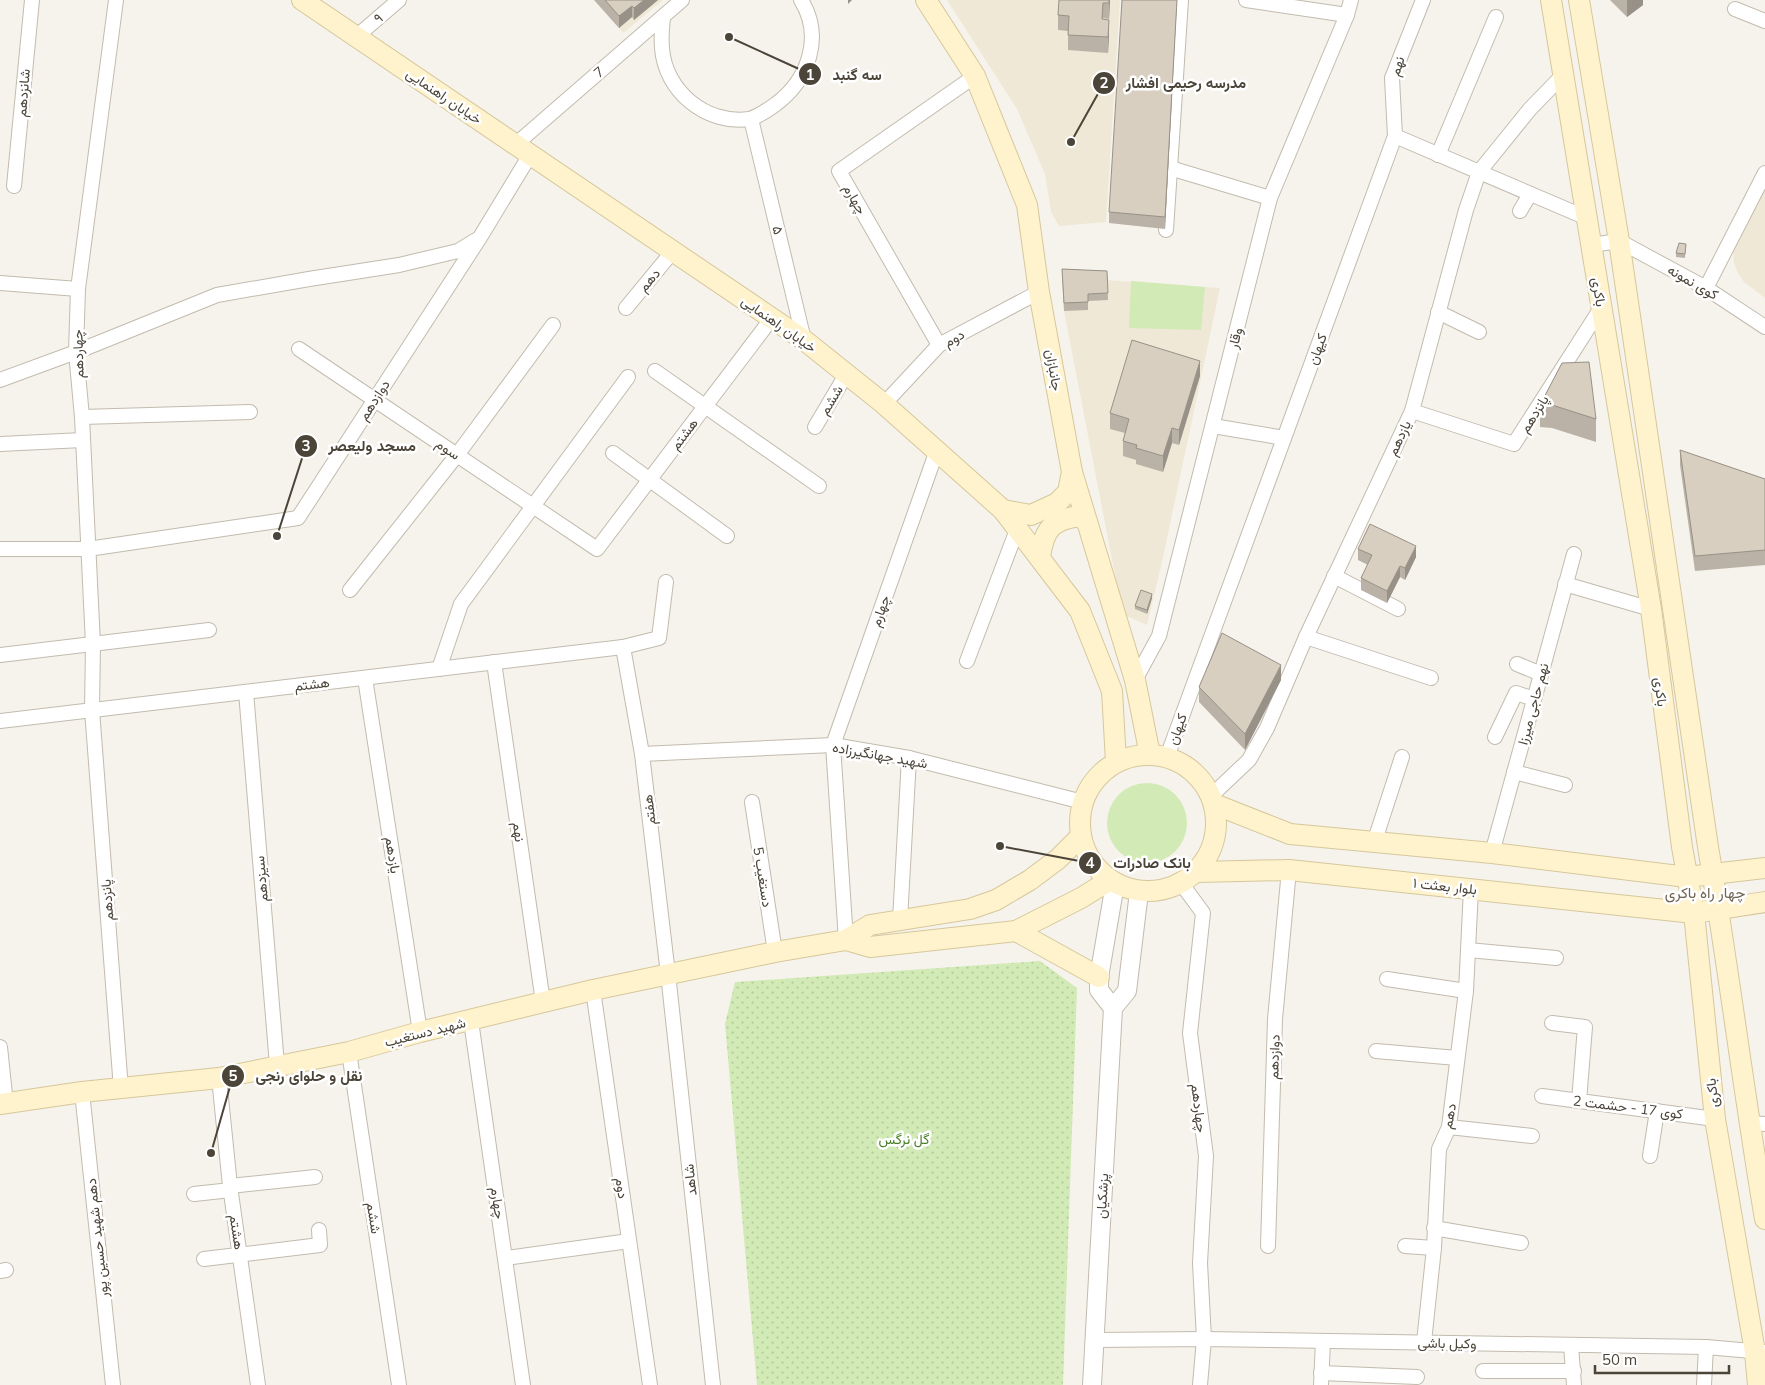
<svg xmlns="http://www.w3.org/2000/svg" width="1765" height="1385" viewBox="0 0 1765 1385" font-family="Mulish,Vazirmatn,sans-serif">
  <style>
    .education { fill: #efe8d6 }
    .grass { fill: #d2eab5 }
    .park { fill: url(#park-dots) }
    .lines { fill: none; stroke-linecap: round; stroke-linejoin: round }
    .minor-casing { stroke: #c2bbae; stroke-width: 16 }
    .tertiary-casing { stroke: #c2bbae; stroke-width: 20 }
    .secondary-casing { stroke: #d6c79b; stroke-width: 22 }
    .minor { stroke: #fff; stroke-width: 14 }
    .tertiary { stroke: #fff; stroke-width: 18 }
    .secondary { stroke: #fff3cd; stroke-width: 20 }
    .wall { fill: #bab2a6 }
    .shaded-wall { fill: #979187 }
    .building { fill: #d8cfc1; stroke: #979187 }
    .labels { text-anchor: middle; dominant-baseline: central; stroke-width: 5; stroke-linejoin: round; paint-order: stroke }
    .street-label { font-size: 14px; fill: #4b4439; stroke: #fff }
    .park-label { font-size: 14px; fill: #4a7f2a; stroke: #fff }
    .neighbourhood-label { font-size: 15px; fill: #6e6250; stroke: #fff }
    .leader { fill: none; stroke: #4b4439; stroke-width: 2 }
    .callout-dot { fill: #4b4439; stroke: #fff; stroke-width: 2 }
    .mark-label { font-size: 15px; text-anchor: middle; font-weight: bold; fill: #fff }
    .callout-label { font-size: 15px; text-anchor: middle; font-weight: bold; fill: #4b4439; stroke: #fff; stroke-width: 5; stroke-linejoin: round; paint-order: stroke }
  </style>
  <defs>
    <pattern id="park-dots" width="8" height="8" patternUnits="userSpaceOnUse" patternTransform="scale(1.25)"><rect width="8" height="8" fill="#d2eab5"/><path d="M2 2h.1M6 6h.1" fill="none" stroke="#b6ca9c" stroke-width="1.8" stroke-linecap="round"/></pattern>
  </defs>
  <rect width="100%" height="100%" fill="#f6f3ec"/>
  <!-- education -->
  <g class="education">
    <path d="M594 0H663L623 33Z"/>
    <path d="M947 0H1120L1106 222 1059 226 1051 212 1045 174 1017 109Z"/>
    <path d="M1765 182V298L1744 282 1738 273 1734 263 1733 246Z"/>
    <path d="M1062 277 1220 288 1162 562 1147 625 1124 615 1115 575 1064 311Z"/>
  </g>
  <!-- grass -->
  <g class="grass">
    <path d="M1131 281 1205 287 1201 330 1129 328Z"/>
    <circle cx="1147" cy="823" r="40"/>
  </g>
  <!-- park -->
  <path class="park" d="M1040 961 1077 988 1063 1385H757L725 1024 735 982Z"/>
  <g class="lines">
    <!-- minor casing -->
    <g class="minor-casing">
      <g id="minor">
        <path d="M116 0 78 289 76 352 82 417 93 644 92 710 121 1089"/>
        <path d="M1246 0 1347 15"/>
        <path d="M1735 9 1765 21"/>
        <path d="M663 17C662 27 661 38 662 48 665 91 706 125 749 119 758 117 769 109 776 104 808 80 824 37 801 0"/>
        <path d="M356 37 399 0"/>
        <path d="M751 119 804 340"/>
        <path d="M1395 136 1587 218"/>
        <path d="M515 145 682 0"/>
        <path d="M1438 155 1496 17"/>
        <path d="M1170 168 1270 198"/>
        <path d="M14 186 32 0"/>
        <path d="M1520 211 1530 194"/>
        <path d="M1166 230 1181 0"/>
        <path d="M1591 245 1619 241 1706 288 1765 327"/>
        <path d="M0 283 78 289"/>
        <path d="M1706 288 1765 173"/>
        <path d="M626 308 673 251"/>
        <path d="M1438 312 1479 332"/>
        <path d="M939 345 839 171 975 76"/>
        <path d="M299 349 597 549 772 318"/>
        <path d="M655 371 819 486"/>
        <path d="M0 380 76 352 217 295 309 279 399 265 458 251 476 240"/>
        <path d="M884 404 939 345 1039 292"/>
        <path d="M1412 411 1514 444 1601 308"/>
        <path d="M82 417 250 412"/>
        <path d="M1213 426 1284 438"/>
        <path d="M815 427 847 373"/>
        <path d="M0 444 83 440"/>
        <path d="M613 453 727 536"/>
        <path d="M0 549H88L298 518 479 239 530 155"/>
        <path d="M1334 576 1398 609"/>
        <path d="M1565 584 1651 609"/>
        <path d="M350 590 457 455 553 325"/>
        <path d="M1306 637 1431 678"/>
        <path d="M623 647 642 754 668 974 713 1385"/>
        <path d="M0 655 209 630"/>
        <path d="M967 661 1018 527"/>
        <path d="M494 662 543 1002"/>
        <path d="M1517 664 1541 674"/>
        <path d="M439 669 461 604 628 377"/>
        <path d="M365 678 420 1032"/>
        <path d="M1135 680 1159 636 1270 198 1347 15 1351 0"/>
        <path d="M246 692 277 1065"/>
        <path d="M0 721 623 647 659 638 666 582"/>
        <path d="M1495 737 1516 693 1534 699"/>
        <path d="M642 754 833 745 909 758 1083 802"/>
        <path d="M1167 757 1395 136 1392 78 1423 0"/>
        <path d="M1514 772 1565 785"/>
        <path d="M1211 796 1249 760 1267 728 1306 637 1412 411 1466 210 1479 172 1530 109 1563 75"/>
        <path d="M752 802 775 952"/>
        <path d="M1374 843 1402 757"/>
        <path d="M1492 853 1574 554"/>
        <path d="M1181 883 1203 913 1190 1033 1206 1156 1200 1263 1204 1339 1200 1385"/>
        <path d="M900 920 909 758"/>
        <path d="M846 940 833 745 937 450"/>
        <path d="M1468 950 1556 958"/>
        <path d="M1387 979 1466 991"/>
        <path d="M593 990 650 1385"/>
        <path d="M471 1021 523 1385"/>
        <path d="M1552 1023 1585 1027 1579 1101"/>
        <path d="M0 1047 6 1104"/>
        <path d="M1376 1051 1457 1058"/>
        <path d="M349 1052 399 1385"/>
        <path d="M219 1078 230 1186 258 1385"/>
        <path d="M82 1092 113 1385"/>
        <path d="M1542 1096 1715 1119"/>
        <path d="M1749 1123 1765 1124"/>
        <path d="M1449 1127 1532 1136"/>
        <path d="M1650 1156 1657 1111"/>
        <path d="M230 1186 315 1177"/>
        <path d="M194 1194 231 1190"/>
        <path d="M1434 1228 1521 1243"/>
        <path d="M1268 1246 1275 1019 1289 870"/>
        <path d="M1405 1246 1434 1248"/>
        <path d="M506 1258 629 1241"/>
        <path d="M204 1259 320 1245 319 1230"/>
        <path d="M0 1271 6 1270"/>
        <path d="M1094 1340 1204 1339 1706 1347 1763 1352"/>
        <path d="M1424 1342 1434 1248 1439 1149 1449 1127 1466 991 1471 889"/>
        <path d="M1571 1345 1574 1385"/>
        <path d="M1483 1371H1574"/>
        <path d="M1321 1373 1417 1377"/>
        <path d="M1321 1385 1323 1341"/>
        <path d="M1704 1385 1706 1347"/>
      </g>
    </g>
    <!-- tertiary casing -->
    <g class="tertiary-casing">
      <g id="tertiary">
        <path d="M1113 1008 1099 990V977L1115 884"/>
        <path d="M1092 1385 1113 1008 1127 991 1139 892"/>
      </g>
    </g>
    <!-- secondary casing -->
    <g class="secondary-casing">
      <g id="secondary">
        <path d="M302 0 804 340 884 404 1003 510 1080 611 1112 691 1116 762"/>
        <path d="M926 0 975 76 1027 205 1039 292 1072 472 1135 680 1150 755"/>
        <path d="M1551 0 1651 609 1682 847 1694 913 1715 1119 1755 1352 1758 1385"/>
        <path d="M1579 0 1619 241 1708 847C1729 971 1744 1095 1765 1219"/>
        <path d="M1003 510 1031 515 1057 503 1068 492 1072 472"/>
        <path d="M1040 557C1044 530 1051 520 1079 516L1087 522"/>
        <circle cx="1148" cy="823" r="68"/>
        <path d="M1214 804 1290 834 1492 853 1687 877 1765 868"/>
        <path d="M1196 872 1289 870 1694 913 1765 902"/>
        <path d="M1016 931 1099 977"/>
        <path d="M846 940 870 947 1016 931 1081 898 1110 880"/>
        <path d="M0 1104 82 1092 219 1078 349 1052 420 1032 593 990 775 952 846 940 870 925 970 909 996 900 1030 880 1058 859 1081 836"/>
      </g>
    </g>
    <!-- minor -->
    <use href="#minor" class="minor"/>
    <!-- tertiary -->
    <use href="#tertiary" class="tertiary"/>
    <!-- secondary -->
    <use href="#secondary" class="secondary"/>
  </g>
  <!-- wall -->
  <g class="wall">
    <path d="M594 0H658L634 20 632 17 619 28Z"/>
    <path d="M1110 0 1109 19 1103 18V19L1109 35 1108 53 1068 50V31L1058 30V15Z"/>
    <path d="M1177 0 1165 229 1109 223V212Z"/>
    <path d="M1610 0H1643V5L1627 17Z"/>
    <path d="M1686 244 1685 258 1676 257V253Z"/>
    <path d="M1062 269 1107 271 1108 300 1088 301V310L1064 311Z"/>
    <path d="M1562 363 1596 419V442L1552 428 1540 427V405Z"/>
    <path d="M1200 376 1179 445 1172 443 1163 472 1136 464V460L1123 456V441L1125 433 1110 429V413Z"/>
    <path d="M1680 450 1765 479V565L1695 571 1680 465Z"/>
    <path d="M1358 549 1416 557 1405 580 1400 577 1387 603 1361 590V578L1368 565 1358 560Z"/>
    <path d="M1152 598 1147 614 1135 609V606Z"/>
    <path d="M1281 680 1245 750 1199 702V687Z"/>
  </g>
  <!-- shaded-wall -->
  <g class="shaded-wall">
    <path d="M644 0H658L634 20V8Z"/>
    <path d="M848 0H852L848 4Z"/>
    <path d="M1109 0H1110L1109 19Z"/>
    <path d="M1177 0 1165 229V217Z"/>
    <path d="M1627 0H1643V5L1627 17Z"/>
    <path d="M632 6V17L619 28V16Z"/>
    <path d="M1109 20V35L1108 53V37Z"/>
    <path d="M1200 361V376L1179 445V430Z"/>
    <path d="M1172 428V443L1163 472V456Z"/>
    <path d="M1416 546V557L1405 580V568Z"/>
    <path d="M1400 566V577L1387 603V591Z"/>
    <path d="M1152 594V598L1147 614V610Z"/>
    <path d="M1281 665V680L1245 750V734Z"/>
  </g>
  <!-- building -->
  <g class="building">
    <path d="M605 0H644L634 8 632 6 619 16Z"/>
    <path d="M1059 0H1109V3H1103L1102 19 1109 20 1108 37 1068 35 1069 16 1058 15Z"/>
    <path d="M1122 0H1177L1165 217 1109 212Z"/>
    <path d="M1679 243 1686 244 1685 254 1676 253Z"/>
    <path d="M1062 269 1107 271 1108 293 1088 294V302L1064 303Z"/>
    <path d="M1132 340 1200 361 1179 430 1172 428 1163 456 1136 448 1137 445 1123 441 1129 419 1110 413Z"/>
    <path d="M1589 362 1596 419 1552 405H1540L1562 363Z"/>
    <path d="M1680 450 1765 479V550L1695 556Z"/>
    <path d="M1370 524 1416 546 1405 568 1400 566 1387 591 1361 578 1372 555 1358 549Z"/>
    <path d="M1141 590 1152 594 1147 610 1135 606Z"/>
    <path d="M1222 633 1281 665 1245 734 1199 687Z"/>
  </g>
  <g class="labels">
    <!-- street labels -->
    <g class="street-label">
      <text transform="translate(378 18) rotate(-40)">۹</text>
      <text transform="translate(1397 66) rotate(-72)">نهم</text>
      <text transform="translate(599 72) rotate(-41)">7</text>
      <text transform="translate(23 93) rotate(-85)">شانزدهم</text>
      <text transform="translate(444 96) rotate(34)">خیابان راهنمایی</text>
      <text transform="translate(855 199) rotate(60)">چهارم</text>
      <text transform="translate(778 230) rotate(76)">۵</text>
      <text transform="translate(649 280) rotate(-50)">دهم</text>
      <text transform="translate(1693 282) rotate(30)">کوی نمونه</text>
      <text transform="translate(1599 292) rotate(81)">باکری</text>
      <text transform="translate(779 324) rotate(35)">خیابان راهنمایی</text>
      <text transform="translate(954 338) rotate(-29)">دوم</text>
      <text transform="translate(1235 338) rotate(-76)">وقار</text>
      <text transform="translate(1317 349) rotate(-70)">کیهان</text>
      <text transform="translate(78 354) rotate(-92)">چهاردهم</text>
      <text transform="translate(1054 370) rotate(80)">جانبازان</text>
      <text transform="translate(374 400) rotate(-57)">دوازدهم</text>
      <text transform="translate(831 400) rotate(-59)">ششم</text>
      <text transform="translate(1534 414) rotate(-58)">پانزدهم</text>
      <text transform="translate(684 434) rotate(-53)">هشتم</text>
      <text transform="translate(1399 438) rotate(-65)">یازدهم</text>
      <text transform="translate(448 449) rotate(34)">سوم</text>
      <text transform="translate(880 611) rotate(-71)">چهارم</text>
      <text transform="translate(312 684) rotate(-7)">هشتم</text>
      <text transform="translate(1661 692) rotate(83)">باکری</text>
      <text transform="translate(1533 704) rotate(-75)">نهم حاجی میرزا</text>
      <text transform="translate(1177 729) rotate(-70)">کیهان</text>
      <text transform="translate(880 755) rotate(10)">شهید جهانگیرزاده</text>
      <text transform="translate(649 810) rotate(-97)">هفتم</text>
      <text transform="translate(519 832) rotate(82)">نهم</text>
      <text transform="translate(393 855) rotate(81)">یازدهم</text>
      <text transform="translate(763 877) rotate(81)">دستغیب 5</text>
      <text transform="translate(261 879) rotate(-95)">سیزدهم</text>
      <text transform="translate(1445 886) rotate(6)">بلوار بعثت ۱</text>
      <text transform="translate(107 900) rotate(-94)">پانزدهم</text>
      <text transform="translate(425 1032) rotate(-14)">شهید دستغیب</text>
      <text transform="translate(1274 1057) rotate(-88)">دوازدهم</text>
      <text transform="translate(1712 1093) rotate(-96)">باکری</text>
      <text transform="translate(1628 1107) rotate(7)">کوی 17 - حشمت 2</text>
      <text transform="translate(1199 1108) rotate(83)">چهاردهم</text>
      <text transform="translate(1449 1116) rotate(-79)">دهم</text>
      <text transform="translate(690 1180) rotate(-96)">شاهد</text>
      <text transform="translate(622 1188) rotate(82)">دوم</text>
      <text transform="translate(1102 1196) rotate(-87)">پزشکیان</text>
      <text transform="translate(498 1203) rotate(82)">چهارم</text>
      <text transform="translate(374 1218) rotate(81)">ششم</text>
      <text transform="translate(237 1232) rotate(82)">هشتم</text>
      <text transform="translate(97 1238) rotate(-96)">دهم شهید حسین پور</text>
      <text transform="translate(1447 1343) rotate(1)">وکیل باشی</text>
    </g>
    <!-- park labels -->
    <g class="park-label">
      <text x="904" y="1139">گل نرگس</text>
    </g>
    <!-- neighbourhood labels -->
    <g class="neighbourhood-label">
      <text x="1705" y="892">چهار راه باکری</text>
    </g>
  </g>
  <!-- callouts -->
  <path class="leader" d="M729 37L810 74M1071 142L1104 83M277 536L306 446M1000 846L1090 863M211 1153L233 1076"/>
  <g class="callout-dot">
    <circle cx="729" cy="37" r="5"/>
    <circle cx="1071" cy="142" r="5"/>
    <circle cx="277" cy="536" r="5"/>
    <circle cx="1000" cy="846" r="5"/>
    <circle cx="211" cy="1153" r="5"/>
    <circle cx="810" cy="74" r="12"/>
    <circle cx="1104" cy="83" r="12"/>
    <circle cx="306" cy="446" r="12"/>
    <circle cx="1090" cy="863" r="12"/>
    <circle cx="233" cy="1076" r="12"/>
  </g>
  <g class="mark-label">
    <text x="810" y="80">1</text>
    <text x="1104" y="88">2</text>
    <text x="306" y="451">3</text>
    <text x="1090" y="868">4</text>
    <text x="233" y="1081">5</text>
  </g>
  <g class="callout-label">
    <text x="857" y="80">سه گنبد</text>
    <text x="1186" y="88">مدرسه رحیمی افشار</text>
    <text x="372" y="451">مسجد ولیعصر</text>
    <text x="1152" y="868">بانک صادرات</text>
    <text x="309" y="1081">نقل و حلوای رنجی</text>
  </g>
  <!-- scale -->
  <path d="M1595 1365v8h134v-8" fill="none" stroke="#4b4439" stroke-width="2.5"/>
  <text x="1602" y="1365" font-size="15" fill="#4b4439" stroke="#ffffff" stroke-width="4" paint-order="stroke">50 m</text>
</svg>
